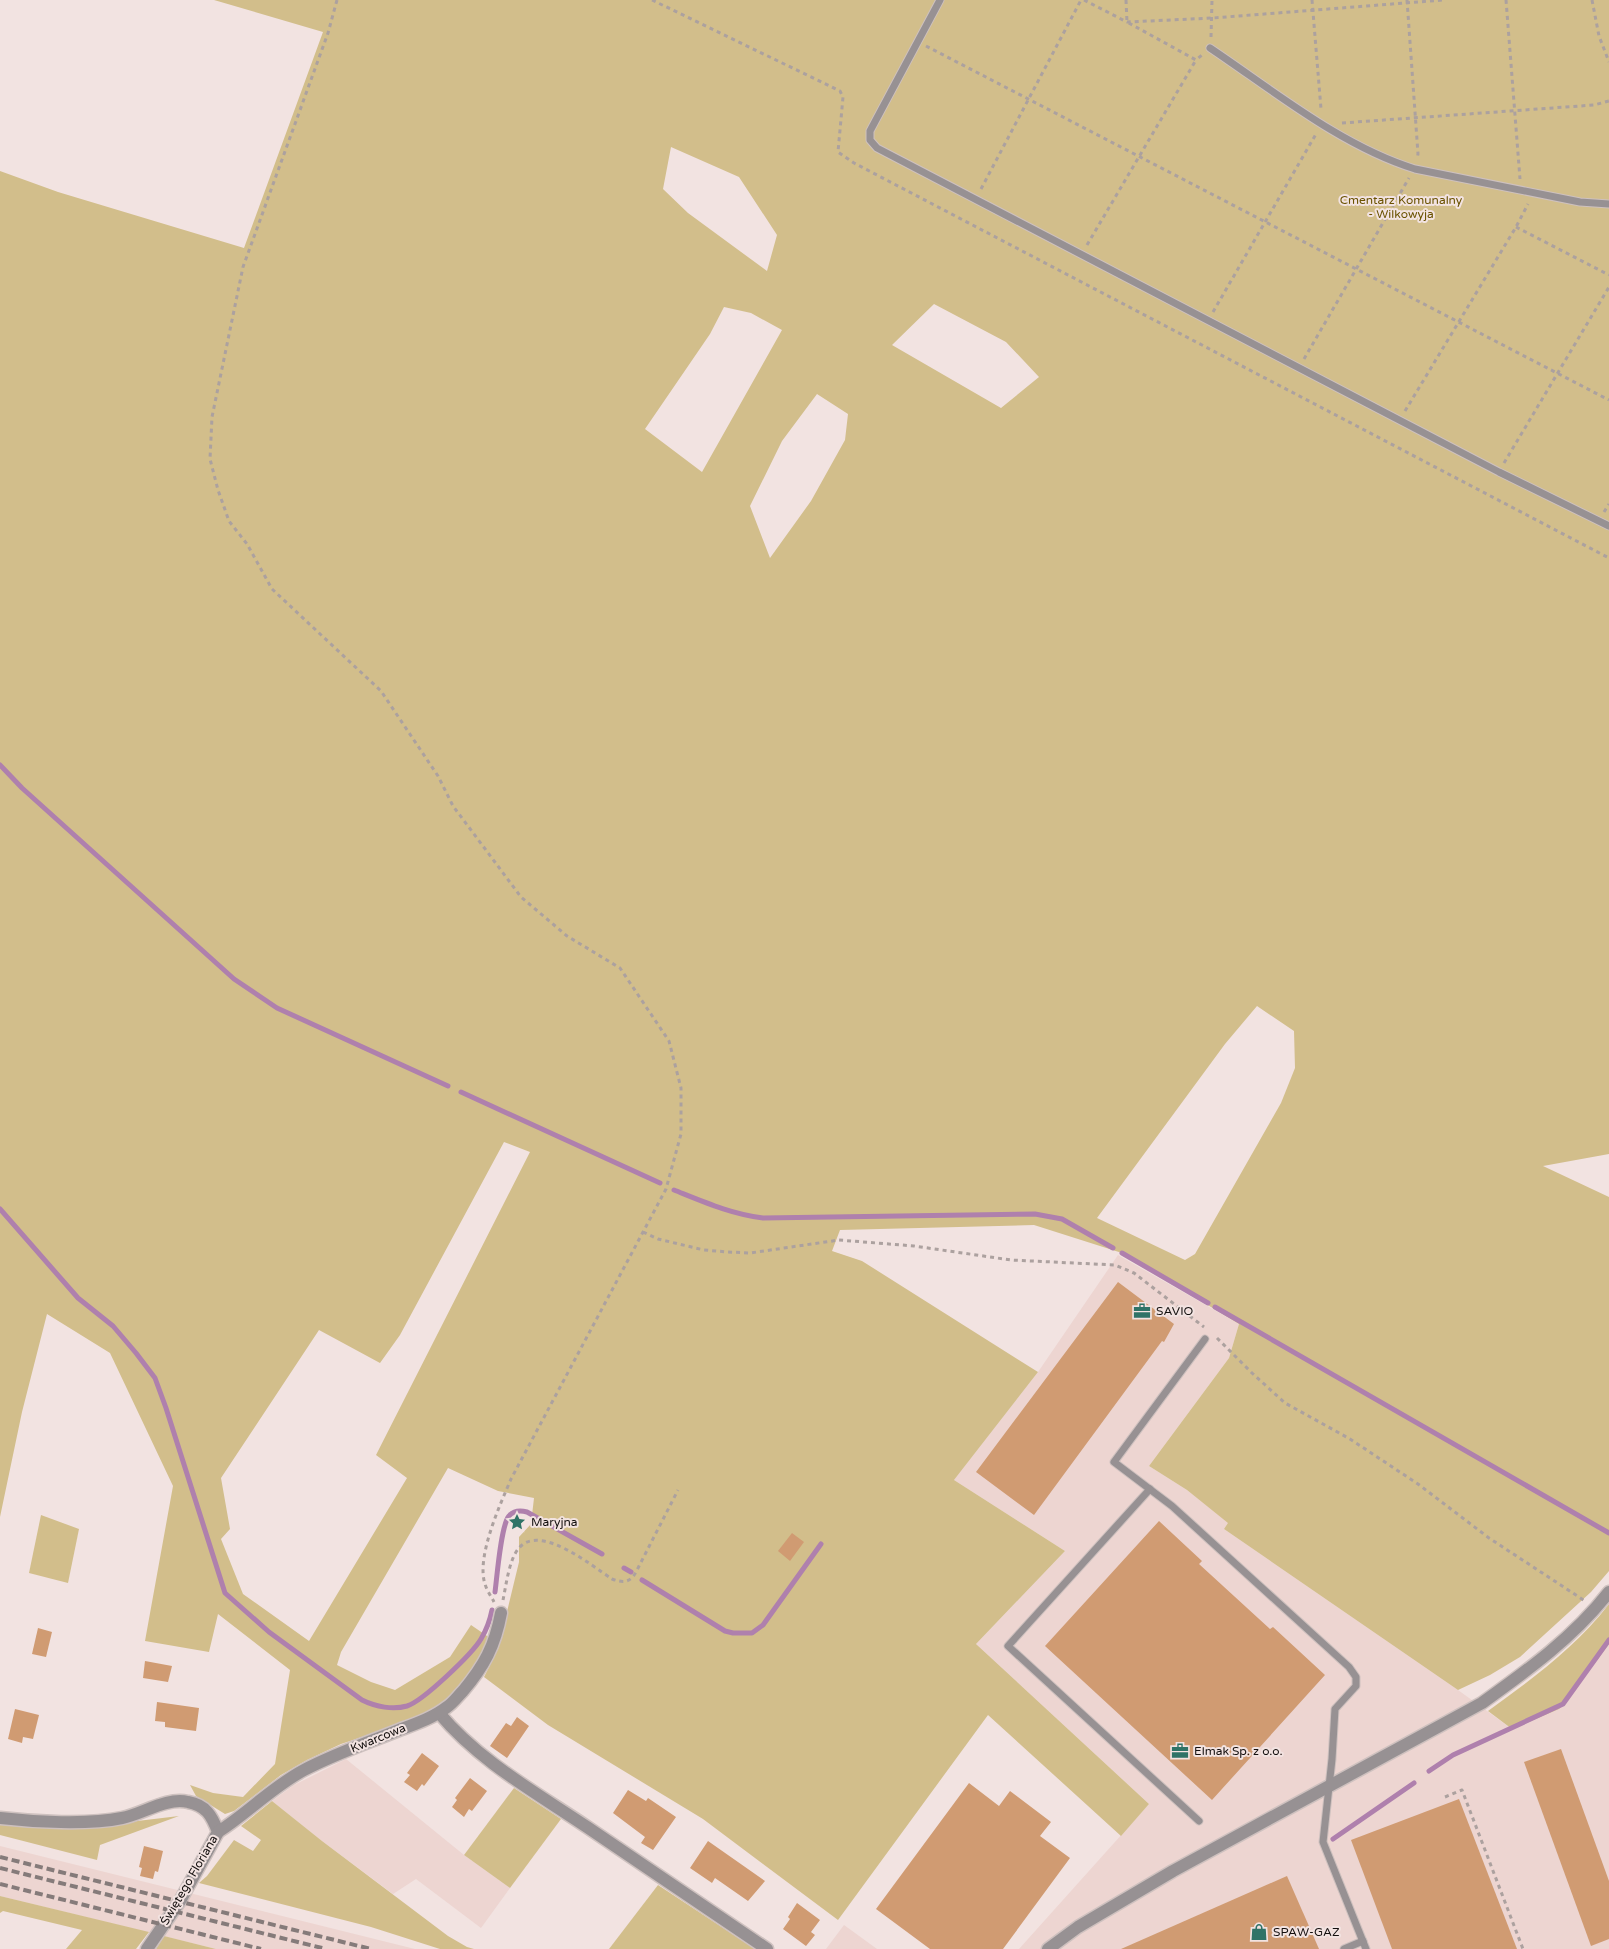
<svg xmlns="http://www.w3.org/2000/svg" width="1609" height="1949" viewBox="0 0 1609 1949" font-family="'Varela Round',sans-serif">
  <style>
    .built { fill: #edd5d1 }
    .green { fill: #d2be8b; fill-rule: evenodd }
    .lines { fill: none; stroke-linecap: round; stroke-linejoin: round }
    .stream { stroke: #af80ad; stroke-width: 5 }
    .building { fill: #d09b72 }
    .lane-casing { stroke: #cec1bf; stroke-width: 9 }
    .street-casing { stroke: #cec1bf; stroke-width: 15 }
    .path { stroke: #aca19f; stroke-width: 3; stroke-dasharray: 4 4; stroke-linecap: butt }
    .lane { stroke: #979193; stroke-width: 7 }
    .street { stroke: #979193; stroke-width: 12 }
    .rail { stroke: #857b7a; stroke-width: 4; stroke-dasharray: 8 4; stroke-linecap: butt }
    .labels { text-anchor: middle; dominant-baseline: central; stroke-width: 4; stroke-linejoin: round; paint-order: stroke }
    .park-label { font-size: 12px; fill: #6a5201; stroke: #f2e3e1 }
    .poi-label { font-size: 12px; fill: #130f0e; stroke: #f2e3e1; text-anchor: start }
    .street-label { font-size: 12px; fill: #130f0e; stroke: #f2e3e1 }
  </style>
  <rect width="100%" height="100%" fill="#f2e3e1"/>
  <!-- built -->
  <g class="built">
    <path d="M1118 1255 1239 1324 1229 1358 1149 1466 1187 1490 1229 1523 1224 1529 1458 1690 1512 1729 1565 1703 1609 1644V1949H1019L1149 1804 976 1644 1065 1551 954 1480 1038 1372Z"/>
    <path d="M346 1759 464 1855 510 1888 481 1928 416 1879 393 1894 322 1841 272 1801 294 1785Z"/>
    <path d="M0 1846 415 1949H216L0 1896Z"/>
    <path d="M844 1925 877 1949H826Z"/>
  </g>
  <!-- green -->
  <g class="green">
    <path d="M214 0H1609V1154L1543 1166 1609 1197V1571L1591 1592 1520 1657 1490 1675 1458 1690 1224 1529 1228 1523 1187 1490 1149 1466 1229 1358 1239 1324 1122 1253 1034 1225 840 1230 832 1251 862 1261 1038 1372 954 1480 1065 1551 976 1644 1149 1804 1121 1836 988 1715 838 1920 703 1819 548 1725 484 1677 498 1649 519 1562V1537L531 1524 534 1498 498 1491 448 1468 341 1652 337 1665 371 1682 395 1690 450 1657 471 1625 490 1638V1643L456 1692 434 1710 386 1729 341 1744 307 1760 281 1775 234 1811 225 1814 196 1796 190 1785 213 1793 243 1797 275 1764 290 1670 218 1614 209 1652 145 1641 173 1486 110 1353 47 1314 22 1412 0 1517V171L58 192 244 248 323 32ZM671 147 739 177 777 235 767 271 688 213 663 189ZM934 304 1006 342 1039 377 1001 408 892 345ZM724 307 751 313 782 330 702 472 645 429 710 334ZM817 394 848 414 845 440 811 501 770 558 750 506 782 441ZM1257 1006 1294 1031 1295 1068 1281 1103 1195 1254 1185 1260 1097 1218 1225 1044ZM504 1142 530 1152 376 1455 407 1478 309 1641 243 1594 221 1539 230 1529 221 1478 319 1330 380 1363 400 1335Z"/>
    <path d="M41 1515 79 1529 68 1583 29 1573Z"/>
    <path d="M1609 1604V1644L1565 1703 1559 1709 1512 1729 1488 1711C1532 1679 1575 1648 1609 1604Z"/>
    <path d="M514 1788 561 1819 510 1888 464 1855Z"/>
    <path d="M272 1801 322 1841 448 1936 467 1947 474 1949H440L371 1927 199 1883 207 1876 234 1840 253 1851 261 1840 241 1826Z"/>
    <path d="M179 1816 100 1845 97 1860 0 1835V1822L104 1825Z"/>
    <path d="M658 1885 755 1949H609Z"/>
    <path d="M0 1896 149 1932 136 1949H66L82 1930 3 1911 0 1913Z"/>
    <path d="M164 1936 216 1949H156Z"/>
  </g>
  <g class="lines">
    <!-- stream -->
    <g class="stream">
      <path d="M0 765 22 788 234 979 277 1008 448 1086"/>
      <path d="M461 1092 660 1183"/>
      <path d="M674 1190C704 1202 731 1214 763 1218L1035 1214 1062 1219 1113 1248"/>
      <path d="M0 1209 78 1298 113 1326 136 1353 155 1378 166 1408 225 1593 269 1632 362 1700C376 1707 393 1710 407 1706 423 1701 472 1654 481 1639 487 1629 490 1620 492 1610"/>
      <path d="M1122 1253 1208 1303"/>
      <path d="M1215 1307 1609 1533"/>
      <path d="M624 1568 631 1572"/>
      <path d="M642 1580 725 1631 733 1633H752L763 1625 821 1544"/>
      <path d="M495 1592C497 1577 501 1525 509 1516 514 1510 520 1510 527 1512L602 1554"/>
      <path d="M1429 1771 1453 1755 1563 1704 1609 1640"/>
      <path d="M1333 1839 1414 1783"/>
    </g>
  </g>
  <!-- building -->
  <g class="building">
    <path d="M1118 1282 1174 1324 1164 1342 1162 1341 1034 1515 976 1472Z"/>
    <path d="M1159 1521 1202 1561 1199 1564 1270 1629 1273 1627 1325 1675 1212 1800 1045 1646Z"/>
    <path d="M792 1533 804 1542 790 1561 778 1551Z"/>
    <path d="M38 1628 52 1632 46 1657 32 1654Z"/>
    <path d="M145 1661 172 1666 168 1682 143 1678Z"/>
    <path d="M157 1702 199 1708 196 1731 165 1727V1722L155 1721Z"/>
    <path d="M15 1709 39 1715 33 1739 23 1737 22 1743 8 1739Z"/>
    <path d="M517 1717 529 1726 507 1758 490 1746 506 1723 511 1726Z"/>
    <path d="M1561 1749 1609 1881V1939L1591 1946 1524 1762Z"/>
    <path d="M422 1753 439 1766 424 1786 422 1784 417 1791 404 1782 410 1775 407 1773Z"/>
    <path d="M470 1778 487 1791 472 1811 469 1809 464 1817 452 1807 457 1800 455 1798Z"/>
    <path d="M969 1783 999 1806 1010 1791 1051 1822 1040 1836 1070 1858 1003 1949H930L876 1909Z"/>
    <path d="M628 1790 646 1801 648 1798 676 1817 653 1850 641 1843 645 1837 613 1813Z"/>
    <path d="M1459 1799 1517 1949H1392L1351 1840Z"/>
    <path d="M708 1841 765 1881 748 1901 715 1878 712 1883 690 1868Z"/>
    <path d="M144 1846 163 1851 158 1872 155 1871 153 1879 140 1876 142 1868 139 1867Z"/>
    <path d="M1287 1876 1319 1949H1121Z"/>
    <path d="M797 1903 820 1920 811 1932 815 1935 806 1946 783 1929 790 1919 788 1917Z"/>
  </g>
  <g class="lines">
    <!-- lane casing -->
    <g class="lane-casing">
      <g id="lane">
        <path d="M940 0 870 131V140L877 148 1499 472 1609 526"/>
        <path d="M1210 48C1274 91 1341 146 1415 169L1580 202 1609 204"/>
        <path d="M1205 1339 1114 1462 1172 1506 1349 1667 1356 1677V1686L1335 1709 1332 1759 1323 1842 1366 1949"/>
        <path d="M1150 1489 1008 1646 1199 1821"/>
        <path d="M1344 1949 1363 1941"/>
      </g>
    </g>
    <!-- street casing -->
    <g class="street-casing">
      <g id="street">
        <path d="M439 1713C479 1761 535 1792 587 1827 647 1867 707 1908 767 1949"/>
        <path d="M0 1818C34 1822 88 1825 122 1818 143 1814 166 1797 188 1802 206 1805 212 1816 218 1832L180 1901 147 1949"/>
        <path d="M218 1832C248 1813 272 1787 304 1770 334 1754 367 1743 399 1730 415 1724 433 1718 447 1707 453 1703 458 1696 463 1691 484 1666 495 1646 501 1613"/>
        <path d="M1048 1949 1078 1927 1173 1871 1482 1703C1528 1670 1574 1637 1609 1592"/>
      </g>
    </g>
    <!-- path -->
    <g class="path">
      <path d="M337 0 328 33 243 267 212 417 210 459 218 490 229 521 247 544 272 589 381 691 438 776 453 806 521 897 567 936 620 968 669 1041 681 1088V1134L666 1189 511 1479C500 1505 476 1557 485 1584 487 1591 491 1596 494 1602"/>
      <path d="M652 0 840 91 843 97 838 152 854 163 1609 558"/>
      <path d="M1084 0 1127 22 1213 18 1443 0"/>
      <path d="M1126 0 1127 22 1196 60 1202 55"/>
      <path d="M1312 0 1321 109"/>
      <path d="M1407 0 1418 154 1417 159"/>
      <path d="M1506 0 1520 179"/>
      <path d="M1592 0 1599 36 1609 62"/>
      <path d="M1211 37 1212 0"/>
      <path d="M926 46 1609 400"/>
      <path d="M1342 123 1594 105 1609 101"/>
      <path d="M981 189 1081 0"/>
      <path d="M1516 227 1609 275"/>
      <path d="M1087 245 1196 60"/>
      <path d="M1213 312 1316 134"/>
      <path d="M1304 359 1409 178"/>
      <path d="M1405 411 1516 227 1528 204"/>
      <path d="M1504 463 1609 287"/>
      <path d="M1604 512 1609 504"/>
      <path d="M643 1232 658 1239 704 1250 728 1252 750 1253 839 1240 914 1246 1011 1260 1115 1265 1134 1273 1204 1327"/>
      <path d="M1217 1338 1252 1373 1285 1403 1350 1439 1418 1484 1489 1538 1585 1601"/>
      <path d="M503 1600C506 1586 509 1559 519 1548 540 1523 592 1566 612 1579 623 1583 630 1583 636 1572L678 1490"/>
      <path d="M1445 1797 1462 1790 1523 1949"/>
    </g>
    <!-- lane -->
    <use href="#lane" class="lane"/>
    <!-- street -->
    <use href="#street" class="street"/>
    <!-- rail -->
    <g class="rail">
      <path d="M0 1857 371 1949"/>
      <path d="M0 1868 326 1949"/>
      <path d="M0 1884 261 1949"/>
    </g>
  </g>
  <!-- icons -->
  <defs>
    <g id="office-bare" transform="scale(1.35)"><path d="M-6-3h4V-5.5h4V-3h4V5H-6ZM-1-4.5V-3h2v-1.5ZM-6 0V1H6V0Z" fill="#2f7367" stroke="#f2e3e1" stroke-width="2.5" paint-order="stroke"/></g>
    <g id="sight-bare" transform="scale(1.35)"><path d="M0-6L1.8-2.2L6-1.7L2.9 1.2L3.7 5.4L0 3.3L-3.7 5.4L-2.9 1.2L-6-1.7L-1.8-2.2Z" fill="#2f7367" stroke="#f2e3e1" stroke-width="2.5" paint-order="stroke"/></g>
    <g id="shop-bare" transform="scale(1.35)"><path d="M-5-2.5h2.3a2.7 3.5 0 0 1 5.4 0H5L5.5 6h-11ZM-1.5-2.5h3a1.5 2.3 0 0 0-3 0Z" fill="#2f7367" stroke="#f2e3e1" stroke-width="2.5" paint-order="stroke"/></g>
  </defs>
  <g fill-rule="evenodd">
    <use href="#office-bare" x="1142" y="1311"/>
    <use href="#sight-bare" x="517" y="1522"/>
    <use href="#office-bare" x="1180" y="1751"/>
    <use href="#shop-bare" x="1259" y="1932"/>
  </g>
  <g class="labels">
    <!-- park labels -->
    <g class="park-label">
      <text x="1401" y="200">Cmentarz Komunalny<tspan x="1401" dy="14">- Wilkowyja</tspan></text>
    </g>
    <!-- poi labels -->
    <g class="poi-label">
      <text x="1156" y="1311">SAVIO</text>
      <text x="531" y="1522">Maryjna</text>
      <text x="1194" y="1751">Elmak Sp. z o.o.</text>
      <text x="1273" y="1932">SPAW-GAZ</text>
    </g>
    <!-- street labels -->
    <g class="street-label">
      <text transform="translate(378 1738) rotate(-22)">Kwarcowa</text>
      <text transform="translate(189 1880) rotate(-60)">Świętego Floriana</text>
    </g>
  </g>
</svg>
